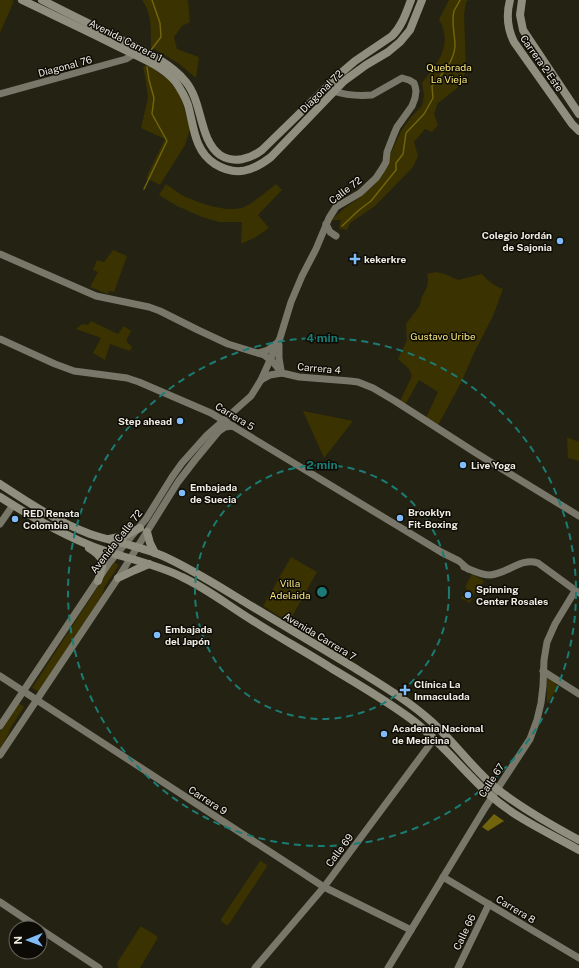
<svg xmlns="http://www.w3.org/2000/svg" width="579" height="968" viewBox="0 0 579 968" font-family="'Public Sans',sans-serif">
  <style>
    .green { fill: #3a3200 }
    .water { fill: #71640c }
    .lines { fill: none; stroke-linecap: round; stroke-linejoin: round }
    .stream { stroke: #71640c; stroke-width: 1.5 }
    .secondary { stroke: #78776a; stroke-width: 7 }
    .primary { stroke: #908e7e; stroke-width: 8 }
    .ring { fill: none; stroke: #1a7c74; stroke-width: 2; stroke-dasharray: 7 5 }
    .poi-dot { fill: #81bcfa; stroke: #0c0b05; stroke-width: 1.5 }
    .labels { text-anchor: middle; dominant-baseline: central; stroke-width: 3; stroke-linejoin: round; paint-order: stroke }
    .street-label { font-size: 10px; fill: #efede3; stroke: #0c0b05 }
    .park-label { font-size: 10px; fill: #f8e67b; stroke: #0c0b05 }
    .poi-label { font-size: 10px; font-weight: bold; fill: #efede3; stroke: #0c0b05; text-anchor: start }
    .centre { fill: #1a7c74; stroke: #0c0b05; stroke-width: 2 }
    .ring-label { font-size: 12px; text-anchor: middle; font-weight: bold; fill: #1a7c74; stroke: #0c0b05; stroke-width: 3; stroke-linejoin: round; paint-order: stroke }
  </style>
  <rect width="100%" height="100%" fill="#242212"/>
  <!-- green -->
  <g class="green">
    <path d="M0 0H11L14 1 0 33Z"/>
    <path d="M142 0H188L190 22 182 26 174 37 177 49 199 57 196 78 178 63 151 47C151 30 152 14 142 0Z"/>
    <path d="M449 0H468L466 2 464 15 466 66 463 82 455 90 438 103 434 114 438 125 432 132 425 129 414 142 418 156 413 167 375 206 350 223 347 230 339 228 341 220H331L346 207 361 197 380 177 401 131 412 116 422 106 424 96 422 83C434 67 448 53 444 32 443 28 441 23 439 19Z"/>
    <path d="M143 66H149L170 81 181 97 190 129 185 145 160 185 146 178 165 139 141 128 148 98 146 82Z"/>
    <path d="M166 184C172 188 178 193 184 196 199 203 224 212 241 208 250 206 268 190 276 184L282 190 258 215 269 228 256 237 241 244 242 222H219L202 217 177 206 159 195Z"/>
    <path d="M113 250 127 256 114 292 109 291 108 294 90 287 98 272 93 270 97 260 104 262Z"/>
    <path d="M436 272 445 274 458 280 482 274C488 281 494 286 503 289L493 316 474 353 461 383 438 425 426 418 438 392 419 380 405 405 400 401 412 376 409 369 398 359 407 340 406 324 419 307 422 297 427 287 428 280 427 274Z"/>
    <path d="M91 321 118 334 124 326 131 331 126 341 132 347 130 351 110 344 105 360 93 353 101 338 76 329 82 324 88 325Z"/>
    <path d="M303 411 353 421 324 458Z"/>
    <path d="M567 437 579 442V461L568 458Z"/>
    <path d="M291 557 317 572 289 622 263 606Z"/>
    <path d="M114 562 119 565 105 586 102 595 39 692 32 688Z"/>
    <path d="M472 574 484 581 477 593H475L470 603 461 598 467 588 465 587Z"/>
    <path d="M547 675 558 687 547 704Z"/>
    <path d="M19 703 24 707 11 727 8 735 0 749V732Z"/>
    <path d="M260 861H261L267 865 266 868 229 924 226 925 221 921V919Z"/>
    <path d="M140 927H142L157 936V939L140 968H118L117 963Z"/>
  </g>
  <!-- water -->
  <path class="water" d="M494 814 504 821 488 831 482 827Z"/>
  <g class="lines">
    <!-- stream -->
    <g class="stream">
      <path d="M151 50 161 37 160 23 152 0"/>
      <path d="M144 189 167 141 152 114 154 98 149 80 147 67"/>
      <path d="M342 226 359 210 371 201 396 170V163L403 154 406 133 424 114 433 98 432 86C442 74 454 62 455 46 455 35 451 21 454 11 456 7 458 4 460 0"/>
    </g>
    <!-- secondary -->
    <g class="secondary">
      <path d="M0 94 126 59 134 54"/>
      <path d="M326 224 330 232 336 236"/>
      <path d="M0 254 96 296 149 307 160 311 198 330 228 344 264 355 273 362 282 373"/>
      <path d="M0 339 55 364 74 371 127 378 139 382 211 413 441 552 459 561 468 569"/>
      <path d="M279 345V358L281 370"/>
      <path d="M258 353 268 350 277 343"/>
      <path d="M261 380 270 375 282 373 299 377 350 381 358 382 373 388 395 401 476 453 579 516"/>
      <path d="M0 524 13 505"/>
      <path d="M464 567C472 570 481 575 490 575 507 574 521 557 538 563L579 593"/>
      <path d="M543 671 579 694"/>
      <path d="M0 676 324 887 411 930"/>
      <path d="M0 726 109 563 146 519 172 477 182 463 207 435 251 396 261 380 280 338 291 302 302 276 316 249 329 218 336 207 360 193 376 178 382 169 386 162 387 152 394 134 397 127 412 106 415 98 416 91 415 86 414 83 409 80 402 78 372 95C360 96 345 95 333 91"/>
      <path d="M0 755 118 578 178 482 195 460 219 431 225 427 233 426"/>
      <path d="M443 877 579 958"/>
      <path d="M0 902 39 928"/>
      <path d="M40 929 99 968"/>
      <path d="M255 968 324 887 434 739"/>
      <path d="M388 968 485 808 530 739 537 720 541 703 543 686 544 660 547 642 555 624 575 591"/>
      <path d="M458 968 489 904"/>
    </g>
    <!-- primary -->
    <g class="primary">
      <path d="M22 0C55 16 88 31 121 48 139 57 161 65 175 81 180 88 185 96 188 105 194 126 194 151 215 164 236 177 253 171 271 157L344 81 366 65 388 52 400 42 410 30 422 0"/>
      <path d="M42 0C67 13 92 25 118 38 140 49 170 62 186 82 203 103 199 140 220 155 234 164 250 159 262 150L341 73 355 61 392 36C402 26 406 13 411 0"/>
      <path d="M510 0C506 15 507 28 514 42L572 124 579 131"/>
      <path d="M522 0 520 15 523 30 579 114"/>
      <path d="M0 484C29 503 58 522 90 534 114 542 140 546 163 556 194 570 223 589 253 607 286 627 320 647 353 667 380 684 409 701 432 722 455 743 473 769 497 789 523 809 551 825 579 840"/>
      <path d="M0 497C30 516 61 534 94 547 123 558 154 563 182 577 208 589 230 607 255 622 280 638 306 652 331 668 359 685 389 702 415 722 443 744 465 773 491 796 517 819 549 833 579 850"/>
      <path d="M147 532 150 543 155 553"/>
      <path d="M109 539 124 536 140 528"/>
      <path d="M89 548C106 558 104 564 98 581"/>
      <path d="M118 578 135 570 149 564"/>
    </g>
  </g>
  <!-- distance rings -->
  <g class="ring">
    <circle cx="322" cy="592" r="127"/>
    <circle cx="322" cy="592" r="254"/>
  </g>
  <!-- markers -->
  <g class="poi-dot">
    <circle cx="560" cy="241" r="4"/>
    <path d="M353 253h4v4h4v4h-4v4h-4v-4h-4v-4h4z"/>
    <circle cx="180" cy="421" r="4"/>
    <circle cx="463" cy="465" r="4"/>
    <circle cx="182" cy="493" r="4"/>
    <circle cx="400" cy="518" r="4"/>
    <circle cx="15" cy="519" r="4"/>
    <circle cx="468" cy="595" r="4"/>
    <circle cx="157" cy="635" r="4"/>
    <path d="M403 684h4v4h4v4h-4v4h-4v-4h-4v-4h4z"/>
    <circle cx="384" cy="734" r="4"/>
  </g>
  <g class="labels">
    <!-- street labels -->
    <g class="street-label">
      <text transform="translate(126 40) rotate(27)">Avenida Carrera 1</text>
      <text transform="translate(542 63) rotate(55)">Carrera 2 Este</text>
      <text transform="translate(65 66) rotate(-15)">Diagonal 76</text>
      <text transform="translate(321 91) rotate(-45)">Diagonal 72</text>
      <text transform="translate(345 190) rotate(-37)">Calle 72</text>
      <text transform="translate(319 368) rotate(5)">Carrera 4</text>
      <text transform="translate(235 416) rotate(31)">Carrera 5</text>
      <text transform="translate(116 541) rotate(-52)">Avenida Calle 72</text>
      <text transform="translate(320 636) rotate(31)">Avenida Carrera 7</text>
      <text transform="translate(491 780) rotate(-57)">Calle 67</text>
      <text transform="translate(208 800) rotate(33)">Carrera 9</text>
      <text transform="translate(339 850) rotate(-53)">Calle 69</text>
      <text transform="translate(516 909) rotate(31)">Carrera 8</text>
      <text transform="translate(464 932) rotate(-64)">Calle 66</text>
    </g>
    <!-- park labels -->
    <g class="park-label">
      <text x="449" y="67">Quebrada<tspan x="449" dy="12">La Vieja</tspan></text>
      <text x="443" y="336">Gustavo Uribe</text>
      <text x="290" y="583">Villa<tspan x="290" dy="12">Adelaida</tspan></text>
    </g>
    <!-- poi labels -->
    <g class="poi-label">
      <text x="552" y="235" text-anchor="end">Colegio Jordán<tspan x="552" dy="12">de Sajonia</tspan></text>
      <text x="364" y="259">kekerkre</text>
      <text x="172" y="421" text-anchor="end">Step ahead</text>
      <text x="471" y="465">Live Yoga</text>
      <text x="190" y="487">Embajada<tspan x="190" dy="12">de Suecia</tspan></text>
      <text x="408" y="512">Brooklyn<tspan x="408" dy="12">Fit-Boxing</tspan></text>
      <text x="23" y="513">RED Renata<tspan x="23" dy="12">Colombia</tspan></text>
      <text x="476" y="589">Spinning<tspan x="476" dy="12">Center Rosales</tspan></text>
      <text x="165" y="629">Embajada<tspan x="165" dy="12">del Japón</tspan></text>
      <text x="414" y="684">Clínica La<tspan x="414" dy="12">Inmaculada</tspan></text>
      <text x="392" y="728">Academia Nacional<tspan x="392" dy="12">de Medicina</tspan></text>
    </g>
  </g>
  <circle cx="322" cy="592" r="6" class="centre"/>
  <g class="ring-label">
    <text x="322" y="342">4 min</text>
    <text x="322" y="469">2 min</text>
  </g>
  <!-- north arrow -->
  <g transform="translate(28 940) rotate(269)"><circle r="19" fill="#0c0b05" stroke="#67655e"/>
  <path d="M0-3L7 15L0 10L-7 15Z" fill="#81bcfa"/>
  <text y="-6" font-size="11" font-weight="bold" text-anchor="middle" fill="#efede3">N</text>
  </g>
</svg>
